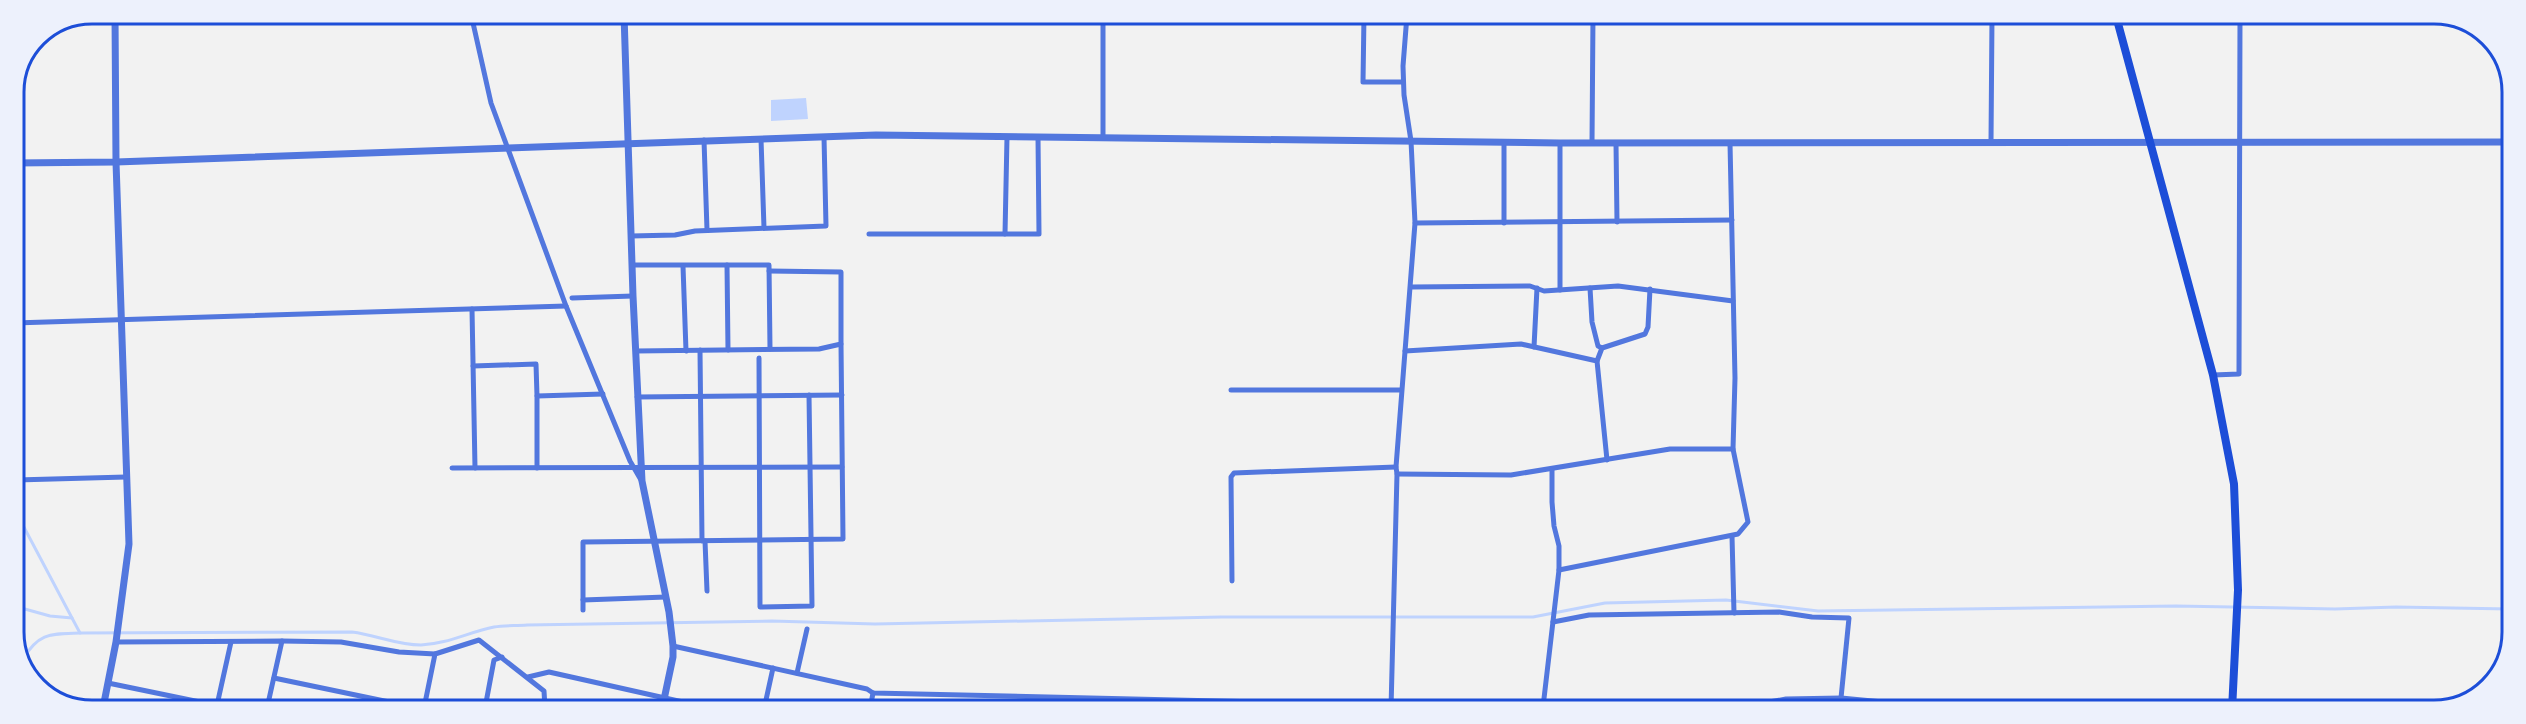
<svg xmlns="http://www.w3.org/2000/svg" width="2526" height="724" viewBox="0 0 2526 724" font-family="Helvetica,sans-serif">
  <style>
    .water { fill: #bfd3fe }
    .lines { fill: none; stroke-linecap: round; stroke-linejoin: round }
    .stream { stroke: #bfd3fe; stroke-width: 3 }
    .minor { stroke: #5277de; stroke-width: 5 }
    .tertiary { stroke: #5277de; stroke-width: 7 }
    .primary { stroke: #1d4ed8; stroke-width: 8 }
    .rim { fill: none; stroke: #1d4ed8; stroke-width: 3 }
  </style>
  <rect width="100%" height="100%" fill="#f2f2f2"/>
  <!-- water -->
  <path class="water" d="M806 98 808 119 771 121V100Z"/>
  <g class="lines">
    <!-- stream -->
    <g class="stream">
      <path d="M14 503 17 514 72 618"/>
      <path d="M14 606 50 616 72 618 80 633 352 632C376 635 397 645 421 645 447 644 469 632 494 627 504 625 516 626 527 625L772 621 875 624 1221 617H1533L1605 603 1726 600 1818 611 2176 606 2335 609 2396 607 2510 609"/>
      <path d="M23 659C39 632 51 634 80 633"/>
    </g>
    <!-- minor -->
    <g class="minor">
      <path d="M471 14 491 103 566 306 630 461 641 480"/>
      <path d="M1364 15 1363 82H1403"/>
      <path d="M1103 137V15"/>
      <path d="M761 139 764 228"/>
      <path d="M704 140 707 230"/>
      <path d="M1991 142 1992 16"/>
      <path d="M1504 143V223"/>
      <path d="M1560 143V290"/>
      <path d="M1592 143 1593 15"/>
      <path d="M1616 143 1617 222"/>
      <path d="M1415 223 1732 220"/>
      <path d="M869 234H1039L1038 137"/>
      <path d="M1005 234 1007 137"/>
      <path d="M631 236 675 235 695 231 826 226 824 137"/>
      <path d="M632 265H769L770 349"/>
      <path d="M727 265 728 350"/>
      <path d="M683 266 686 351"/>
      <path d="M1411 287 1530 286 1544 291 1618 286 1733 301"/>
      <path d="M1590 288 1592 322 1598 346 1602 348"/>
      <path d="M572 298 633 296"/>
      <path d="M472 309 475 468"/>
      <path d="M14 323 566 306"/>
      <path d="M1534 347 1537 288"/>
      <path d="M700 350 702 541"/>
      <path d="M636 351 819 349 841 344V272L769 271"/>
      <path d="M1405 351 1521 344 1597 361 1607 460"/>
      <path d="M759 358 760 607 812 606 809 395"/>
      <path d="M1597 361 1602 348 1645 334 1648 327 1650 289"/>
      <path d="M473 366 536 364 537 396 603 394"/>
      <path d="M2213 375 2239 374 2240 16"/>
      <path d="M1231 390H1400"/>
      <path d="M537 396V468"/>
      <path d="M637 397 842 395"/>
      <path d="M452 468 842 467"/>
      <path d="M1397 474 1511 475 1670 449H1733"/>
      <path d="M14 491H16V480L126 477"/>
      <path d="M1732 536 1734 613"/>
      <path d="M705 541 707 591"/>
      <path d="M1559 570 1738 534 1748 522 1733 449 1735 378 1730 143"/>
      <path d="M1232 581 1231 477 1234 473 1396 467"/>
      <path d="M583 600 666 597"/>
      <path d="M583 610V542L843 539 841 344"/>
      <path d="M1553 622 1589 615 1779 612 1812 617 1849 618 1841 698"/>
      <path d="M282 641 341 642 399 652 435 654"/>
      <path d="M116 642 282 641 267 708"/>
      <path d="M673 646 867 689 873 693 1610 710"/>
      <path d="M797 673 807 629"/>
      <path d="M528 677 549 672 714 709"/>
      <path d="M274 678 418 708"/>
      <path d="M108 683 229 708"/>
      <path d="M217 705 231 642"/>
      <path d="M1543 707 1559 570V546L1554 526 1552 502V470"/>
      <path d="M424 708 435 654 479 640 544 691 545 708"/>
      <path d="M485 708 494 660 502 657"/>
      <path d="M764 709 773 668"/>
      <path d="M870 709 873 693"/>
      <path d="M1391 709 1397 474 1396 467 1415 223 1411 141 1404 95 1403 66 1407 15"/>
      <path d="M1620 710H1686"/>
      <path d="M1724 710 1786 699 1841 698 1967 710"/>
    </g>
    <!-- tertiary -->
    <g class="tertiary">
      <path d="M624 14 633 296 642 481 669 612 673 646V657L662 709"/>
      <path d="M14 163 116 162 876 135 1560 143 2512 142"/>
      <path d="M103 708 116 642 129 544 116 162 115 14"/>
    </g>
    <!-- primary -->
    <path class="primary" d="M2116 16 2213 375 2234 484 2238 590 2232 710"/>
  </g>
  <!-- crop -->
  <path d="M0 0H2526V724H0ZM92 24H2434A68 68 0 0 1 2502 92V632A68 68 0 0 1 2434 700H92A68 68 0 0 1 24 632V92A68 68 0 0 1 92 24Z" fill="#edf1fc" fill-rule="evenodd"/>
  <path class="rim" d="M92 24H2434A68 68 0 0 1 2502 92V632A68 68 0 0 1 2434 700H92A68 68 0 0 1 24 632V92A68 68 0 0 1 92 24Z"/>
</svg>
